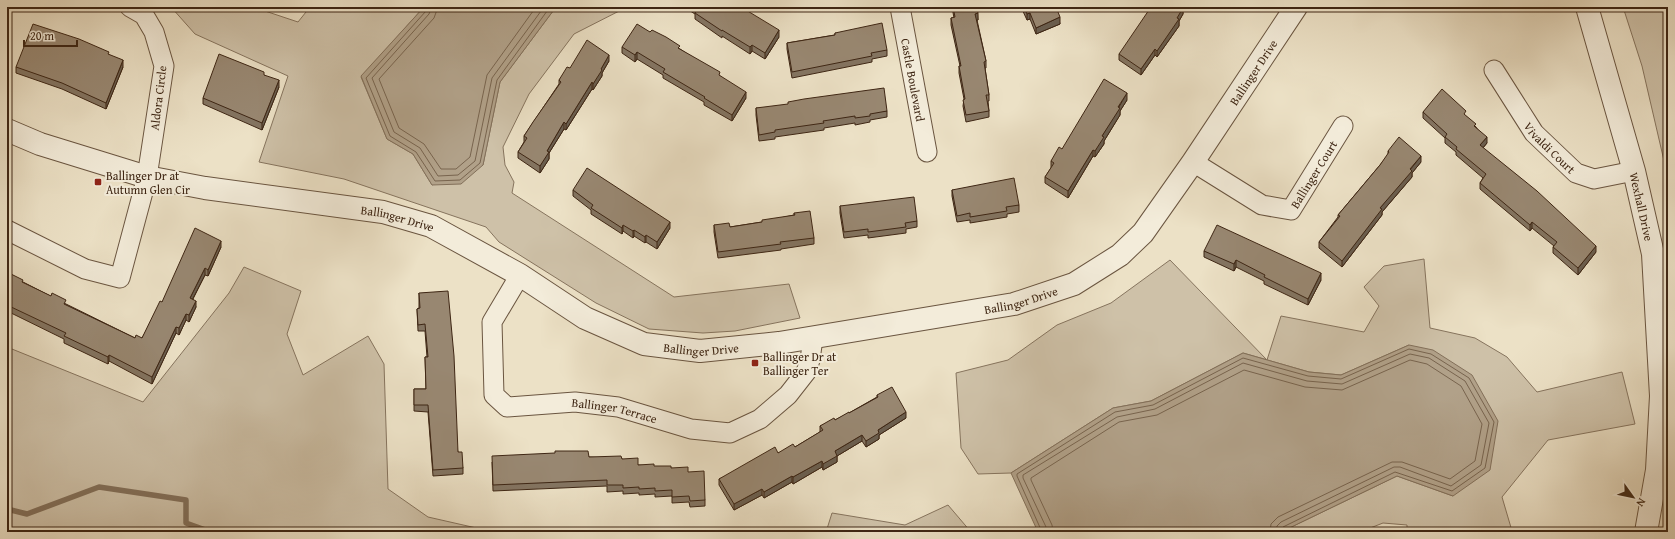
<svg xmlns="http://www.w3.org/2000/svg" width="1675" height="539" viewBox="0 0 1675 539" font-family="'Gentium Book Plus',serif">
  <style>
    .green { fill: #cec1a8; stroke: #86745e }
    .water { fill: #b1a189; stroke: #83705a }
    .lines { fill: none; stroke-linecap: round; stroke-linejoin: round }
    .shore { stroke: #78644e; stroke-width: 1 }
    .stream { stroke: #83705a; stroke-width: 5.5 }
    .minor-casing { stroke: #6a5540; stroke-width: 21 }
    .tertiary-casing { stroke: #6a5540; stroke-width: 24 }
    .minor { stroke: #f3ecda; stroke-width: 19 }
    .tertiary { stroke: #f3ecda; stroke-width: 22 }
    .wall { fill: #837461; stroke: #3e2614 }
    .shaded-wall { fill: #6a5e4f; stroke: #3e2614 }
    .building { fill: #988771; stroke: #3e2614 }
    .poi-dot { fill: #8f2418; stroke: #f3ecda; stroke-width: 1.5 }
    .labels { text-anchor: middle; dominant-baseline: central; stroke-width: 4; stroke-linejoin: round; paint-order: stroke }
    .street-label { font-size: 12px; fill: #3e2614; stroke: #f3ecda }
    .poi-label { font-size: 12px; fill: #3e2614; stroke: #f3ecda; text-anchor: start }
  </style>
  <rect width="100%" height="100%" fill="#ece1c6"/>
  <filter id="stains"><feTurbulence type="fractalNoise" baseFrequency=".005" numOctaves="4"/><feColorMatrix values="0 0 0 0 .2 0 0 0 0 .09 0 0 0 0 .02 0 0 0 .5 -.17"/></filter>
  <radialGradient id="worn" r=".72"><stop offset=".6" stop-color="#630" stop-opacity="0"/><stop offset="1" stop-color="#630" stop-opacity=".3"/></radialGradient>
  <!-- green -->
  <g class="green">
    <path d="M171 7H253L298 22 310 7H338L341 9 342 7H424L361 77 387 139 413 154 432 185 483 165 500 82 556 7H627L574 34 529 94 503 147 505 165 514 182 512 193 674 297 789 284 800 318 735 331 703 333 649 329 596 303 499 242 486 227 344 179 259 162 288 76 195 34Z"/>
    <path d="M1623 7H1668V178L1642 66Z"/>
    <path d="M1424 259 1430 328 1475 338 1507 357 1537 392 1622 372 1635 424 1548 440 1502 497 1512 531 1514 532H1407V525L1383 523 1360 532H1281L1397 476 1453 496 1409 345 1341 375 1309 372 1243 353 1151 401 1113 408 1011 473 978 474 961 448 956 373 1008 360 1057 325 1111 303 1170 260 1267 360 1281 316 1364 332 1379 306 1364 287 1384 266Z"/>
    <path d="M244 267 301 291 287 334 303 375 368 336 384 364 388 489 428 517 494 532H7V347L143 402 229 293Z"/>
    <path d="M948 505 971 532H826L832 513 905 525Z"/>
  </g>
  <!-- water -->
  <g class="water">
    <path d="M424 7H556L500 82 483 165 461 184 432 185 413 154 387 139 361 76Z"/>
    <path d="M1409 345 1433 350 1472 375 1498 421 1490 470 1453 496 1397 476 1281 532H1038L1011 473 1113 408 1151 401 1243 353 1309 372 1341 375Z"/>
  </g>
  <g class="lines">
    <!-- shore -->
    <g class="shore">
      <path d="M427 7 426 11 366 78 390 136 416 152 435 181 460 180 480 163 497 80 550 7"/>
      <path d="M432 7 429 14 372 78 394 132 420 148 438 176 458 175 475 161 492 78 544 7"/>
      <path d="M438 7 434 18 379 79 399 128 424 144 441 169H456L470 157 487 75 536 7"/>
      <path d="M1042 532 1017 476V474L1115 412 1153 405 1243 358 1308 376 1341 379 1409 349 1431 354 1469 378 1494 422 1485 468 1452 491 1395 472 1283 527 1281 532"/>
      <path d="M1047 532 1046 527 1023 478V475L1117 417 1155 409 1243 363 1307 381 1342 384 1410 354 1429 358 1465 381 1489 423 1481 465 1451 486 1400 467H1394L1281 522 1277 526 1276 532"/>
      <path d="M1053 532 1052 525 1031 480V478L1119 422 1157 415 1244 370 1305 387 1342 390 1410 360 1427 364 1461 386 1482 424 1475 461 1450 479 1402 462H1392L1278 517 1271 524 1270 532"/>
    </g>
    <!-- stream -->
    <path class="stream" d="M7 509 27 514 99 487 186 500V523L211 532"/>
    <!-- minor casing -->
    <g class="minor-casing">
      <g id="minor">
        <path id="s1" d="M900 7 927 152"/>
        <path id="s2" d="M1494 70 1534 133 1576 173 1594 179 1634 171"/>
        <path id="s3" d="M1193 162 1262 205 1291 210 1343 126"/>
        <path d="M7 230 85 269 120 278 147 177 164 66 154 32 144 15 130 7"/>
        <path id="s4" d="M520 275 492 322 494 395 507 407 575 402 618 407 691 429 730 433 760 419 788 395 806 372 810 360 813 338"/>
      </g>
    </g>
    <!-- tertiary casing -->
    <g class="tertiary-casing">
      <g id="tertiary">
        <path id="s5" d="M1587 7 1634 171 1653 254 1661 396 1657 470 1646 532"/>
        <path id="s6" d="M7 130 40 144 147 177 205 188 383 212 431 226 520 275 585 318 644 344 700 351 779 343 1014 304 1074 284 1120 255 1143 233 1193 162 1296 7"/>
      </g>
    </g>
    <!-- minor -->
    <use href="#minor" class="minor"/>
    <!-- tertiary -->
    <use href="#tertiary" class="tertiary"/>
  </g>
  <!-- wall -->
  <g class="wall">
    <path d="M684 7H737L779 37 765 59 752 51 750 54 722 36V38L695 19V14Z"/>
    <path d="M952 7H977L978 20H977L986 61V68H985L989 95V101H988L989 111V117L966 122 963 106 964 99 959 73V66H960L951 25V18H954Z"/>
    <path d="M1021 7H1056L1060 24 1036 34 1030 19 1027 20Z"/>
    <path d="M1183 10V14L1179 21V26L1157 57 1155 55 1141 75 1119 60V54Z"/>
    <path d="M650 32 680 49 720 76 746 98 732 121 704 105V102L663 78V75L637 59 635 62 622 53V47Z"/>
    <path d="M835 33 887 50V56L872 59V62L792 78 787 49V43L835 35Z"/>
    <path d="M109 55 123 67 106 109 62 89 16 73V67Z"/>
    <path d="M609 61 602 73V76L593 90 592 89 566 130 564 129 549 153V159L540 173 518 158V152L524 142V136L559 84V80L570 68Z"/>
    <path d="M264 75 279 87 262 130 203 104V98Z"/>
    <path d="M1127 100 1120 111V115L1104 141V144L1095 157 1093 156 1068 198 1045 183V177L1051 168V161L1062 149Z"/>
    <path d="M756 108 887 111V117L870 120V122L855 125V123L824 128V130L775 137V139L759 141 756 115Z"/>
    <path d="M1423 112 1466 116 1476 127 1487 143 1483 148 1596 252 1578 275 1553 253V247L1554 246 1532 228 1530 231 1480 189V183L1483 178 1456 155V152L1445 143V138L1423 118Z"/>
    <path d="M1388 151 1421 162 1412 173V177L1382 212V215L1342 267 1319 248V242L1338 217V215L1380 165 1388 155Z"/>
    <path d="M573 190 670 228 657 249 646 242 645 243 634 236 633 238 623 231 622 234 591 214V210L573 196Z"/>
    <path d="M952 190 1019 205V212L1007 214V217L970 223V220L957 222 952 196Z"/>
    <path d="M840 206 917 221V227L906 229V233L868 238V235L844 238 840 213Z"/>
    <path d="M794 213 814 238V244L781 249V250L718 258 714 232V225L730 227 762 222 794 215Z"/>
    <path d="M221 247 208 276 205 275 193 299 196 307 189 322 186 320 179 335 176 333 152 384 109 361 108 364 64 343V339L7 311V272L23 282 66 304 135 338H142L162 302Z"/>
    <path d="M1204 251 1321 280 1308 305 1264 284V281L1236 267 1234 271 1204 257Z"/>
    <path d="M419 293 458 452 463 468V474L433 476 428 412 414 411V389H426L425 357H427L425 331H418L417 309 419 308Z"/>
    <path d="M877 395 906 418 879 435V439L866 447 862 441 837 456V462L823 470 822 467 793 484 792 482 764 498 762 495 734 510 719 485V479L778 453 795 447 820 432V426L835 420 849 413 877 397Z"/>
    <path d="M589 457 622 459 638 465 671 468 688 472 705 500V506L690 507 689 502 672 503V496L655 497V494L639 495V493L623 494V491L607 492V486L493 491 492 462Z"/>
  </g>
  <!-- shaded-wall -->
  <g class="shaded-wall">
    <path d="M1181 7H1185L1183 10V14L1179 21V26L1157 57V51Z"/>
    <path d="M11 12V19L7 22V16Z"/>
    <path d="M978 13V20H975V14Z"/>
    <path d="M1030 13V19L1027 20V14Z"/>
    <path d="M1060 17V24L1036 34V28Z"/>
    <path d="M779 30V37L765 59V53Z"/>
    <path d="M752 45V51L750 54V47Z"/>
    <path d="M1155 49V55L1141 75V69Z"/>
    <path d="M637 52V59L635 62V55Z"/>
    <path d="M609 55V61L602 73V76L593 90V84L601 69Z"/>
    <path d="M123 60V67L106 109V103Z"/>
    <path d="M279 80V87L262 130V123Z"/>
    <path d="M592 82V89L566 130V124Z"/>
    <path d="M746 92V98L732 121V115Z"/>
    <path d="M1127 93V100L1120 111V115L1104 141V144L1095 157V151L1102 136Z"/>
    <path d="M564 122V129L549 153V159L540 173V166L547 151Z"/>
    <path d="M1487 137V143L1480 151V145Z"/>
    <path d="M1093 150V156L1068 198V191Z"/>
    <path d="M1421 156V162L1412 173V177L1382 212V215L1342 267V261L1380 208Z"/>
    <path d="M670 222V228L657 249V242Z"/>
    <path d="M1532 222V228L1530 231V225Z"/>
    <path d="M623 225V231L622 234V228Z"/>
    <path d="M634 230V236L633 238V231Z"/>
    <path d="M646 235V242L645 243V237Z"/>
    <path d="M221 241V247L208 276V270Z"/>
    <path d="M1596 246V252L1578 275V268Z"/>
    <path d="M1236 260V267L1234 271V264Z"/>
    <path d="M205 268V275L190 304V298Z"/>
    <path d="M1321 273V280L1308 305V299Z"/>
    <path d="M196 301V307L189 322V315Z"/>
    <path d="M186 314V320L179 335V328Z"/>
    <path d="M176 327V333L152 384V377Z"/>
    <path d="M109 355V361L108 364V357Z"/>
    <path d="M906 412V418L879 435V439L866 447V441L878 430Z"/>
    <path d="M862 435V441L837 456V462L823 470V464L835 451Z"/>
    <path d="M822 461V467L793 484V477Z"/>
    <path d="M792 476V482L764 498V492Z"/>
    <path d="M762 489V495L734 510V504Z"/>
  </g>
  <!-- building -->
  <g class="building">
    <path d="M695 7H741L779 30 765 53 752 45 750 47 722 30V31L695 13 698 9Z"/>
    <path d="M953 7H977L978 13 975 14 986 61 984 62 989 95H986L989 111 966 115 963 100 965 99 959 66H961L951 18 955 17Z"/>
    <path d="M1024 7H1056L1060 17 1036 28 1030 13 1027 14Z"/>
    <path d="M1151 7H1181L1183 8 1177 18 1179 19 1157 51 1155 49 1141 69 1119 54Z"/>
    <path d="M7 9 11 12 7 16Z"/>
    <path d="M882 23 887 50 871 53 872 56 792 72 787 43 835 35V33Z"/>
    <path d="M33 24 79 39 109 52 108 54 123 60 106 103 62 83 16 67Z"/>
    <path d="M637 24 650 32 652 30 666 37 680 46 678 48 720 72 719 75 746 92 732 115 704 98 705 97 663 72 665 69 637 52 635 55 622 47Z"/>
    <path d="M587 40 609 55 601 69 602 70 593 84 592 82 566 124 564 122 547 151 549 152 540 166 518 152 527 138 524 136 533 122 561 82 559 80 567 67 570 68Z"/>
    <path d="M219 54 264 72V75L279 80 262 123 203 98Z"/>
    <path d="M1104 79 1127 93 1118 107 1120 108 1102 136 1104 137 1095 151 1093 150 1068 191 1045 177 1054 163 1051 161 1059 147 1062 149Z"/>
    <path d="M884 88 887 111 870 114V116L855 118V116L823 121 824 123 775 130V132L759 135 756 108 788 104V102L804 99Z"/>
    <path d="M1442 89 1466 111 1464 114 1476 124 1474 126 1487 137 1480 145 1537 191 1596 246 1578 268 1553 247 1557 242 1532 222 1530 225 1480 183 1486 174 1456 149 1457 147 1445 137 1447 134 1423 112Z"/>
    <path d="M1399 137 1421 156 1410 169 1412 171 1380 208 1382 209 1342 261 1319 242 1340 216 1338 215 1380 165 1389 152 1388 151Z"/>
    <path d="M587 168 670 222 657 242 646 235 645 237 634 230 633 231 623 225 622 228 591 208 593 205 573 190Z"/>
    <path d="M1014 178 1019 205 1006 207 1007 211 970 217V213L957 216 952 190Z"/>
    <path d="M914 197 917 221 905 223 906 227 868 232V229L844 232 840 206Z"/>
    <path d="M810 211 814 238 780 242 781 244 718 252 714 225 729 223 730 227 762 222V220L795 215 794 213Z"/>
    <path d="M1217 225 1321 273 1308 299 1264 277 1265 275 1236 260 1234 264 1204 251Z"/>
    <path d="M195 228 221 241 208 270 205 268 190 298 196 301 189 315 186 314 179 328 176 327 152 377 109 355 108 357 64 336 66 333 7 305V272L23 280 22 282 51 296 52 293 66 300 64 304 135 338 136 335 142 338 160 301 162 302Z"/>
    <path d="M448 291 454 356 458 452H462L463 468 433 470 428 405H414V389H426L425 357H428L425 324 418 325 417 309 420 308 419 293Z"/>
    <path d="M892 387 906 412 878 430 879 433 866 441 862 435 835 451 837 456 823 464 822 461 793 477 792 476 764 492 762 489 734 504 719 479 775 447 778 453 793 444 795 447 823 430 820 426 834 418 835 420 849 412V413L878 397 877 395Z"/>
    <path d="M555 451H588L589 457 621 456 622 459 638 458V465L654 464V466H671V468L688 467V472L704 471 705 500 690 501 689 496 672 497V490L655 491V488L639 489V487L623 488V485H607V480L493 485 492 456 555 453Z"/>
  </g>
  <!-- markers -->
  <g class="poi-dot">
    <rect x="94" y="178" width="8" height="8" rx="2"/>
    <rect x="751" y="359" width="8" height="8" rx="2"/>
  </g>
  <g class="labels">
    <!-- street labels -->
    <g class="street-label">
      <text stroke="none"><textPath href="#s6" startOffset="1399">Ballinger Drive</textPath></text>
      <text stroke="none"><textPath href="#s1" startOffset="74">Castle Boulevard</textPath></text>
      <text transform="translate(158 98) rotate(-83)">Aldora Circle</text>
      <text stroke="none"><textPath href="#s2" startOffset="96">Vivaldi Court</textPath></text>
      <text stroke="none"><textPath href="#s3" startOffset="153">Ballinger Court</textPath></text>
      <text stroke="none"><textPath href="#s5" startOffset="207">Wexhall Drive</textPath></text>
      <text stroke="none"><textPath href="#s6" startOffset="402">Ballinger Drive</textPath></text>
      <text stroke="none"><textPath href="#s6" startOffset="1062">Ballinger Drive</textPath></text>
      <text stroke="none"><textPath href="#s6" startOffset="738">Ballinger Drive</textPath></text>
      <text stroke="none"><textPath href="#s4" startOffset="254">Ballinger Terrace</textPath></text>
    </g>
    <!-- poi labels -->
    <g class="poi-label">
      <text x="106" y="175">Ballinger Dr at<tspan x="106" dy="14">Autumn Glen Cir</tspan></text>
      <text x="763" y="356">Ballinger Dr at<tspan x="763" dy="14">Ballinger Ter</tspan></text>
    </g>
  </g>
  <!-- margin -->
  <rect width="1675" height="539" fill="none" stroke="#ece1c6" stroke-width="24"/>
  <rect x="8" y="8" width="1659" height="523" fill="none" stroke="#3e2614" stroke-width="2"/>
  <rect x="12" y="12" width="1651" height="515" fill="none" stroke="#3e2614"/>
  <!-- north arrow -->
  <g transform="translate(1633 497) rotate(123)" stroke="#f3ecda" stroke-width="3" paint-order="stroke">
  <path d="M0-3L7 15L0 10L-7 15Z" fill="#3e2614"/>
  <text y="-6" font-size="11" font-weight="bold" text-anchor="middle" fill="#3e2614">N</text>
  </g>
  <!-- scale -->
  <path d="M24 40v6h53v-6" fill="none" stroke="#3e2614" stroke-width="2"/>
  <text x="30" y="40" font-size="12" fill="#3e2614" stroke="#f3ecda" stroke-width="3" paint-order="stroke">20 m</text>
  <rect width="100%" height="100%" filter="url(#stains)"/>
  <rect width="100%" height="100%" fill="url(#worn)"/>
</svg>
